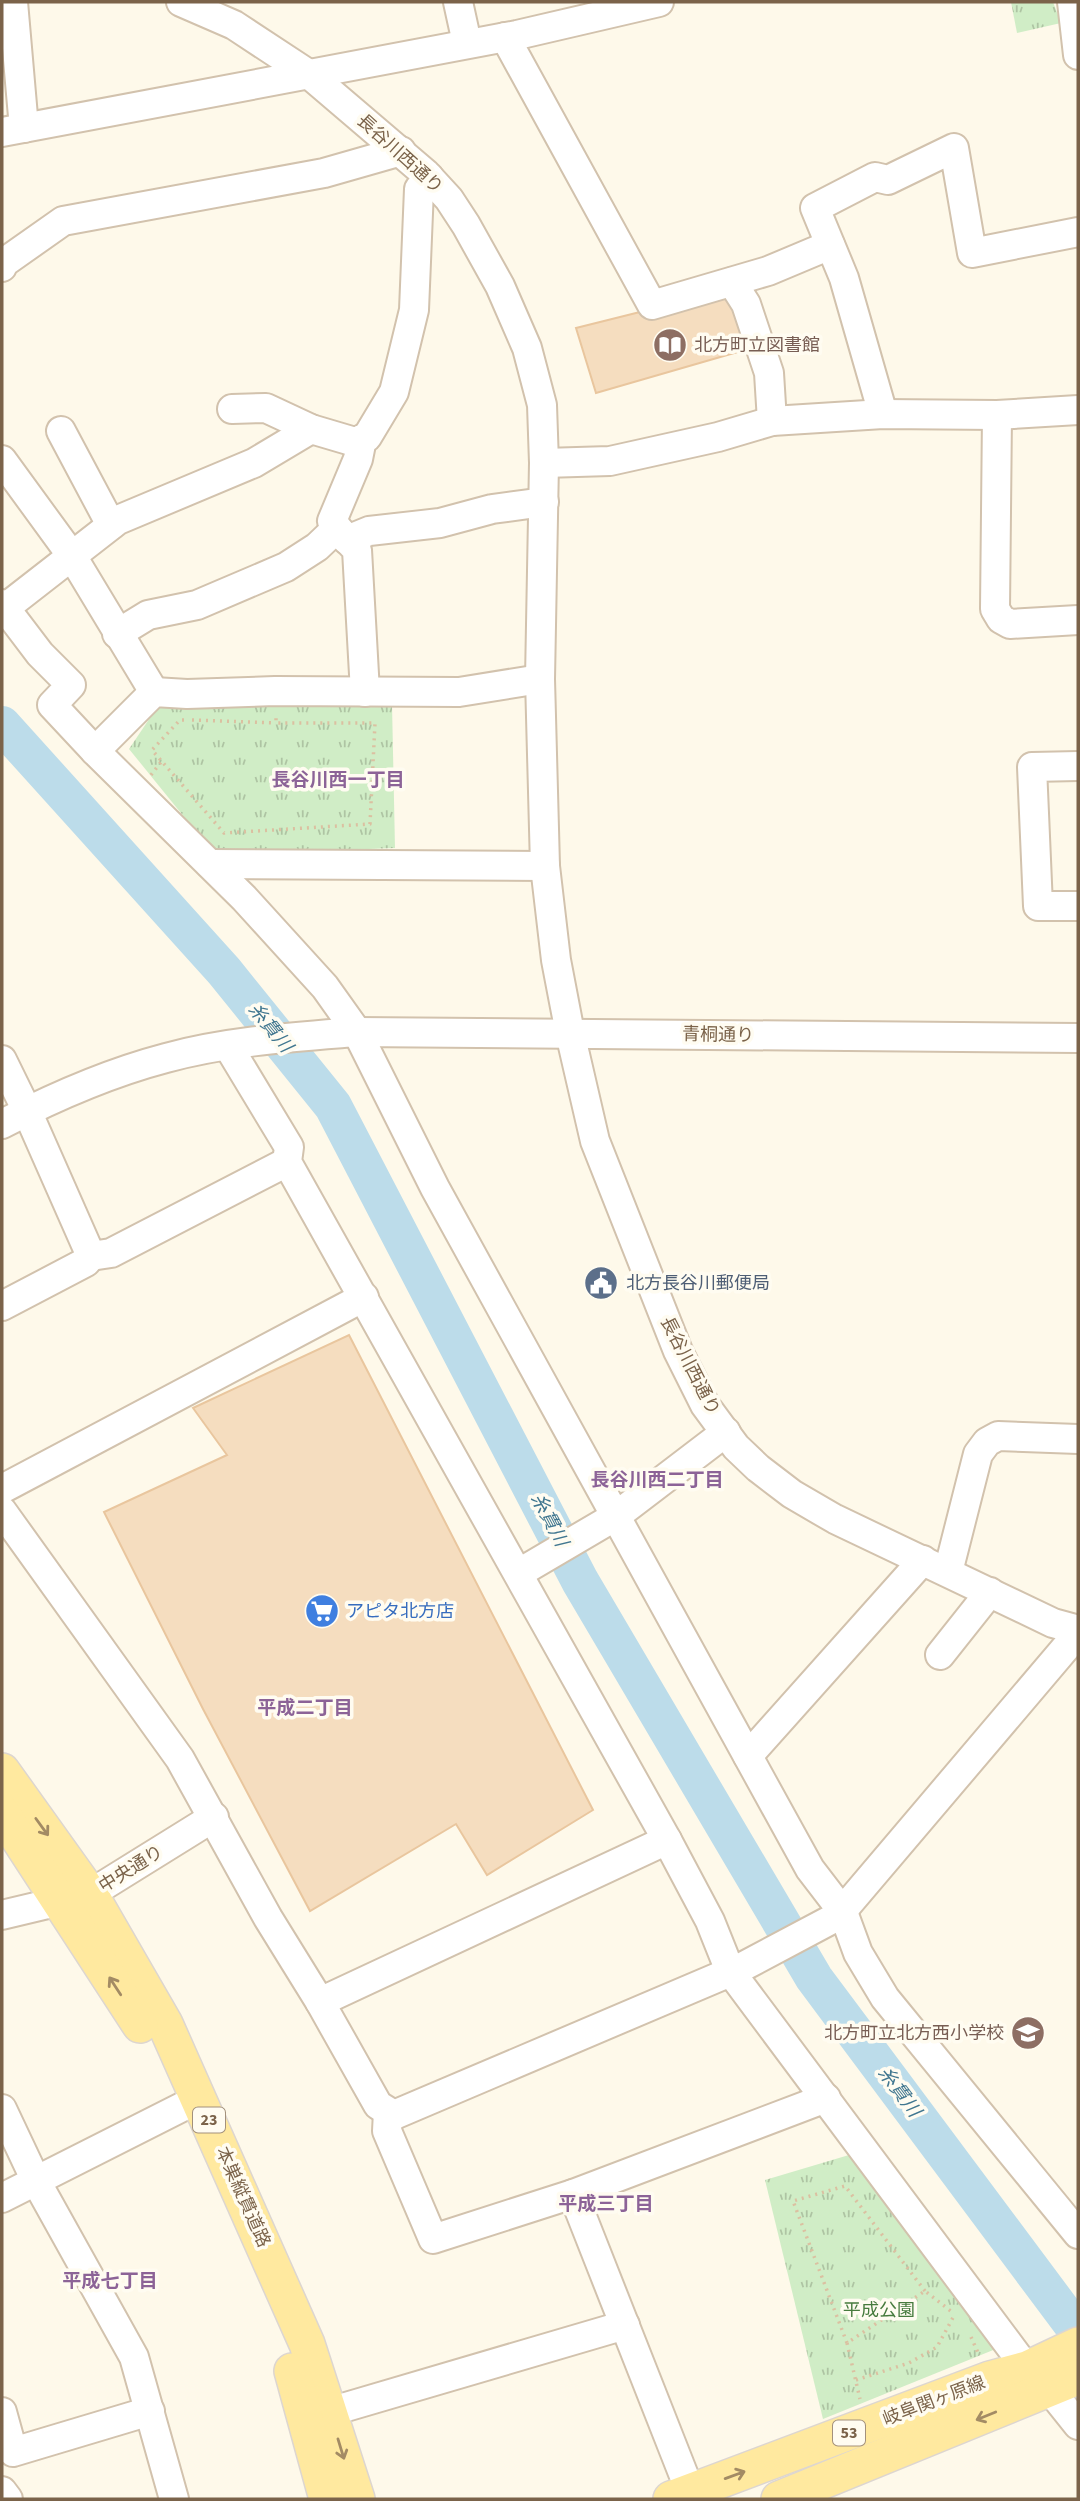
<svg xmlns="http://www.w3.org/2000/svg" width="1080" height="2501" viewBox="0 0 1080 2501" font-family="'Source Sans 3','Noto Sans JP',sans-serif">
  <style>
    .grass { fill: url(#grass-tufts) }
    .lines { fill: none; stroke-linecap: round; stroke-linejoin: round }
    .river { stroke: #bcdcea; stroke-width: 38 }
    .building { fill: #f5ddbf; stroke: #e9c69e; stroke-width: 2 }
    .minor-casing { stroke: #d2c2ad; stroke-width: 32 }
    .major-casing { stroke: #ddd6d0; stroke-width: 38 }
    .path { stroke: #dbc0a1; stroke-width: 3.5; stroke-dasharray: 2 5; stroke-linecap: butt }
    .minor { stroke: #fff; stroke-width: 28 }
    .major { stroke: #ffe99f; stroke-width: 35 }
    .oneway { stroke: #a38b64 }
    .labels { text-anchor: middle; dominant-baseline: central; stroke-width: 7; stroke-linejoin: round; paint-order: stroke }
    .shield { fill: #fffcf1; stroke: #a3917c; stroke-width: 2 }
    .shield-label { font-size: 16px; font-weight: bold; fill: #7b634a }
    .street-label { font-size: 18px; fill: #7b634a; stroke: #fffcf1 }
    .education-label { font-size: 18px; fill: #785e54; stroke: #fffcf1; text-anchor: start }
    .service-label { font-size: 18px; fill: #4e5e75; stroke: #fffcf1; text-anchor: start }
    .shop-label { font-size: 18px; fill: #366cbe; stroke: #fffcf1; text-anchor: start }
    .park-label { font-size: 18px; fill: #477b3e; stroke: #fffcf1 }
    .neighbourhood-label { font-size: 19px; font-weight: bold; fill: #8c6397; stroke: #fffcf1 }
    .water-label { font-size: 19px; font-style: italic; fill: #417790; stroke: #fffcf1 }
  </style>
  <defs>
    <pattern id="grass-tufts" width="24" height="20" patternUnits="userSpaceOnUse" patternTransform="scale(1.75)"><rect width="24" height="20" fill="#d0edc6"/><path d="M3 7l-1-3M5 7V3M7 7l1-3M15 17l-1-3M17 17v-4M19 17l1-3" fill="none" stroke="#aec4a3"/></pattern>
  </defs>
  <rect width="100%" height="100%" fill="#fef9ea"/>
  <!-- grass -->
  <g class="grass">
    <path d="M1011 2H1053L1061 23 1017 33Z"/>
    <path d="M162 700 392 704 395 848 215 855 129 749Z"/>
    <path d="M849 2155 1013 2342 823 2419 765 2180Z"/>
  </g>
  <g class="lines">
    <!-- river -->
    <path class="river" d="M2 725 224 971 333 1106 580 1581 814 1978 1078 2332"/>
  </g>
  <!-- building -->
  <g class="building">
    <path d="M736 288 748 349 596 393 576 328Z"/>
    <path d="M349 1335 593 1810 487 1875 456 1824 310 1911 203 1709 104 1512 227 1455 193 1408Z"/>
  </g>
  <g class="lines">
    <!-- minor casing -->
    <g class="minor-casing">
      <g id="minor">
        <path d="M13 2 24 128"/>
        <path d="M181 2 234 25 310 75 426 174 449 199 466 225 500 286 527 348 542 405 544 463 540 679 545 866 556 960 570 1033 595 1141 678 1351 705 1405 736 1447 758 1468 792 1494 835 1519 1053 1623 1075 1629"/>
        <path d="M458 2 467 43"/>
        <path d="M1072 2 1078 55"/>
        <path d="M505 37 652 305 768 271 830 245"/>
        <path d="M2 132 517 35 659 2"/>
        <path d="M2 267V264L63 221 324 173 401 151"/>
        <path d="M732 282 746 304 769 373 772 421"/>
        <path d="M232 409 266 408 311 429 355 442 367 437 394 392 414 310 419 189 429 177"/>
        <path d="M883 414 844 278 815 208 875 177 888 180 954 148 972 253 1078 232"/>
        <path d="M997 415 995 609 1001 619 1010 624 1078 620"/>
        <path d="M61 431 111 525"/>
        <path d="M2 460 72 556 154 692"/>
        <path d="M544 463 610 461 718 437 772 421 883 414 997 415 1078 410"/>
        <path d="M337 528 332 521 358 459 362 439"/>
        <path d="M347 540 369 531 440 523 492 509 544 502"/>
        <path d="M2 604 40 654 71 685 52 705 95 751 244 898 325 987 357 1032 435 1188 810 1869 843 1912 858 1953 885 1998 1078 2234"/>
        <path d="M5 608 118 520 254 463 311 429"/>
        <path d="M117 634 148 615 197 605 286 567 317 547 337 528 357 550 365 692"/>
        <path d="M95 751 154 692 187 694 275 691 459 692 540 679"/>
        <path d="M1078 766 1032 767 1038 906H1078"/>
        <path d="M210 864 545 866"/>
        <path d="M228 1046 289 1147 287 1162 667 1840 710 1921 730 1971 1027 2369 1050 2390 1078 2425"/>
        <path d="M2 1060 27 1111 91 1256 86 1262 2 1306"/>
        <path d="M2 1124C54 1097 109 1073 166 1058 228 1041 294 1037 357 1032L1078 1038"/>
        <path d="M91 1256 111 1253 287 1162"/>
        <path d="M2 1489 364 1297"/>
        <path d="M2 1511 180 1759 268 1918 320 2002 378 2105 394 2115 742 1967 838 1916 1068 1645 1075 1629H1078"/>
        <path d="M948 1572 978 1454 987 1442 998 1436 1078 1439"/>
        <path d="M519 1573 616 1516 726 1432"/>
        <path d="M940 1655 990 1592"/>
        <path d="M748 1756 923 1560"/>
        <path d="M2 1915 90 1894 214 1817"/>
        <path d="M320 2002 667 1840"/>
        <path d="M2 2109 36 2181 134 2357 174 2499"/>
        <path d="M388 2112 387 2131 433 2239 573 2194 826 2098"/>
        <path d="M573 2194 690 2491"/>
        <path d="M2 2198 182 2107 200 2100"/>
        <path d="M2 2412 13 2452 150 2411"/>
        <path d="M329 2412 625 2325"/>
        <path d="M2 2491 8 2499"/>
      </g>
    </g>
    <!-- major casing -->
    <g class="major-casing">
      <g id="major">
        <path d="M2 1771 90 1894 165 2024 307 2344 357 2499"/>
        <path d="M2 1813 140 2025"/>
        <path d="M292 2371 327 2499"/>
        <path d="M671 2499 990 2379 1027 2369 1078 2345"/>
        <path d="M779 2499 1078 2377"/>
      </g>
    </g>
    <!-- path -->
    <g class="path">
      <path d="M184 720H180L152 750 224 833 370 824 375 723H276V714"/>
      <path d="M192 720 276 723"/>
      <path d="M151 775 161 762"/>
      <path d="M925 2291 845 2186 793 2201 847 2343 925 2291 952 2312"/>
      <path d="M971 2337 979 2355"/>
      <path d="M847 2343 860 2399"/>
      <path d="M856 2380 909 2363 937 2347 955 2314"/>
    </g>
    <!-- minor -->
    <use href="#minor" class="minor"/>
    <!-- major -->
    <use href="#major" class="major"/>
  </g>
  <!-- one-way arrows -->
  <defs><path id="oneway-shaft" d="M-6 0H5M1.5-3L5.5 0L1.5 3" fill="none" stroke-width="1.6" stroke-linecap="round" stroke-linejoin="round" transform="scale(1.75)"/></defs>
  <g class="oneway">
    <use href="#oneway-shaft" transform="translate(42 1827) rotate(54)"/>
    <use href="#oneway-shaft" transform="translate(115 1986) rotate(-123)"/>
    <use href="#oneway-shaft" transform="translate(986 2416) rotate(158)"/>
    <use href="#oneway-shaft" transform="translate(341 2449) rotate(73)"/>
    <use href="#oneway-shaft" transform="translate(735 2475) rotate(-20)"/>
  </g>
  <!-- icons -->
  <defs>
    <g id="library-disc" transform="scale(1.75)"><circle r="9.5" fill="#8d6e63" stroke="#fffcf1"/><path d="M-6-4Q-3-5.5-.7-3.5V5Q-3 3-6 4ZM6-4Q3-5.5 .7-3.5V5Q3 3 6 4Z" fill="#fff"/></g>
    <g id="civic-disc" transform="scale(1.75)"><circle r="9.5" fill="#5c6f8a" stroke="#fffcf1"/><path d="M-.6-6.5H3V-4.5H.6V-3L4-1V1h2V6H-6V1h2V-1L-.6-3ZM-1.2 2.5V6h2.4V2.5Z" fill="#fff"/></g>
    <g id="supermarket-disc" transform="scale(1.75)"><circle r="9.5" fill="#3f7fe0" stroke="#fffcf1"/><path d="M-6-5.5h2.5l.6 2H6L4.5 2H-2.5L-4.4-4H-6ZM-1.5 3.2a1.3 1.3 0 1 0 .1 0ZM3 3.2a1.3 1.3 0 1 0 .1 0Z" fill="#fff"/></g>
    <g id="school-disc" transform="scale(1.75)"><circle r="9.5" fill="#8d6e63" stroke="#fffcf1"/><path d="M0-5L7-2L0 1L-7-2ZM-4 1L0 2.5L4 1V4Q0 6-4 4Z" fill="#fff"/></g>
  </defs>
  <g fill-rule="evenodd">
    <use href="#library-disc" x="670" y="345"/>
    <use href="#civic-disc" x="601" y="1283"/>
    <use href="#supermarket-disc" x="322" y="1611"/>
    <use href="#school-disc" x="1028" y="2033"/>
  </g>
  <g class="labels">
    <!-- shield labels -->
    <g class="shield">
      <rect x="193" y="2107.5" width="32" height="25" rx="5"/>
      <rect x="833" y="2420.5" width="32" height="25" rx="5"/>
    </g>
    <g class="shield-label">
      <text x="209" y="2120">23</text>
      <text x="849" y="2433">53</text>
    </g>
    <!-- street labels -->
    <g class="street-label">
      <text transform="translate(400 154) rotate(42)">長谷川西通り</text>
      <text transform="translate(718 1035) rotate(1)">青桐通り</text>
      <text transform="translate(690 1366) rotate(63)">長谷川西通り</text>
      <text transform="translate(131 1869) rotate(-32)">中央通り</text>
      <text transform="translate(243 2197) rotate(66)">本巣縦貫道路</text>
      <text transform="translate(934 2401) rotate(-21)">岐阜関ヶ原線</text>
    </g>
    <!-- education labels -->
    <g class="education-label">
      <text x="694" y="345">北方町立図書館</text>
      <text x="1004" y="2033" text-anchor="end">北方町立北方西小学校</text>
    </g>
    <!-- service labels -->
    <g class="service-label">
      <text x="626" y="1283">北方長谷川郵便局</text>
    </g>
    <!-- shop labels -->
    <g class="shop-label">
      <text x="346" y="1611">アピタ北方店</text>
    </g>
    <!-- park labels -->
    <g class="park-label">
      <text x="879" y="2310">平成公園</text>
    </g>
    <!-- neighbourhood labels -->
    <g class="neighbourhood-label">
      <text x="338" y="780">長谷川西一丁目</text>
      <text x="657" y="1480">長谷川西二丁目</text>
      <text x="305" y="1708">平成二丁目</text>
      <text x="606" y="2204">平成三丁目</text>
      <text x="110" y="2281">平成七丁目</text>
    </g>
    <!-- water labels -->
    <g class="water-label">
      <text transform="translate(270 1028) rotate(51)">糸貫川</text>
      <text transform="translate(549 1520) rotate(62)">糸貫川</text>
      <text transform="translate(899 2092) rotate(53)">糸貫川</text>
    </g>
  </g>
  <!-- border -->
  <rect width="1080" height="2501" fill="none" stroke="#7b634a" stroke-width="7"/>
</svg>
